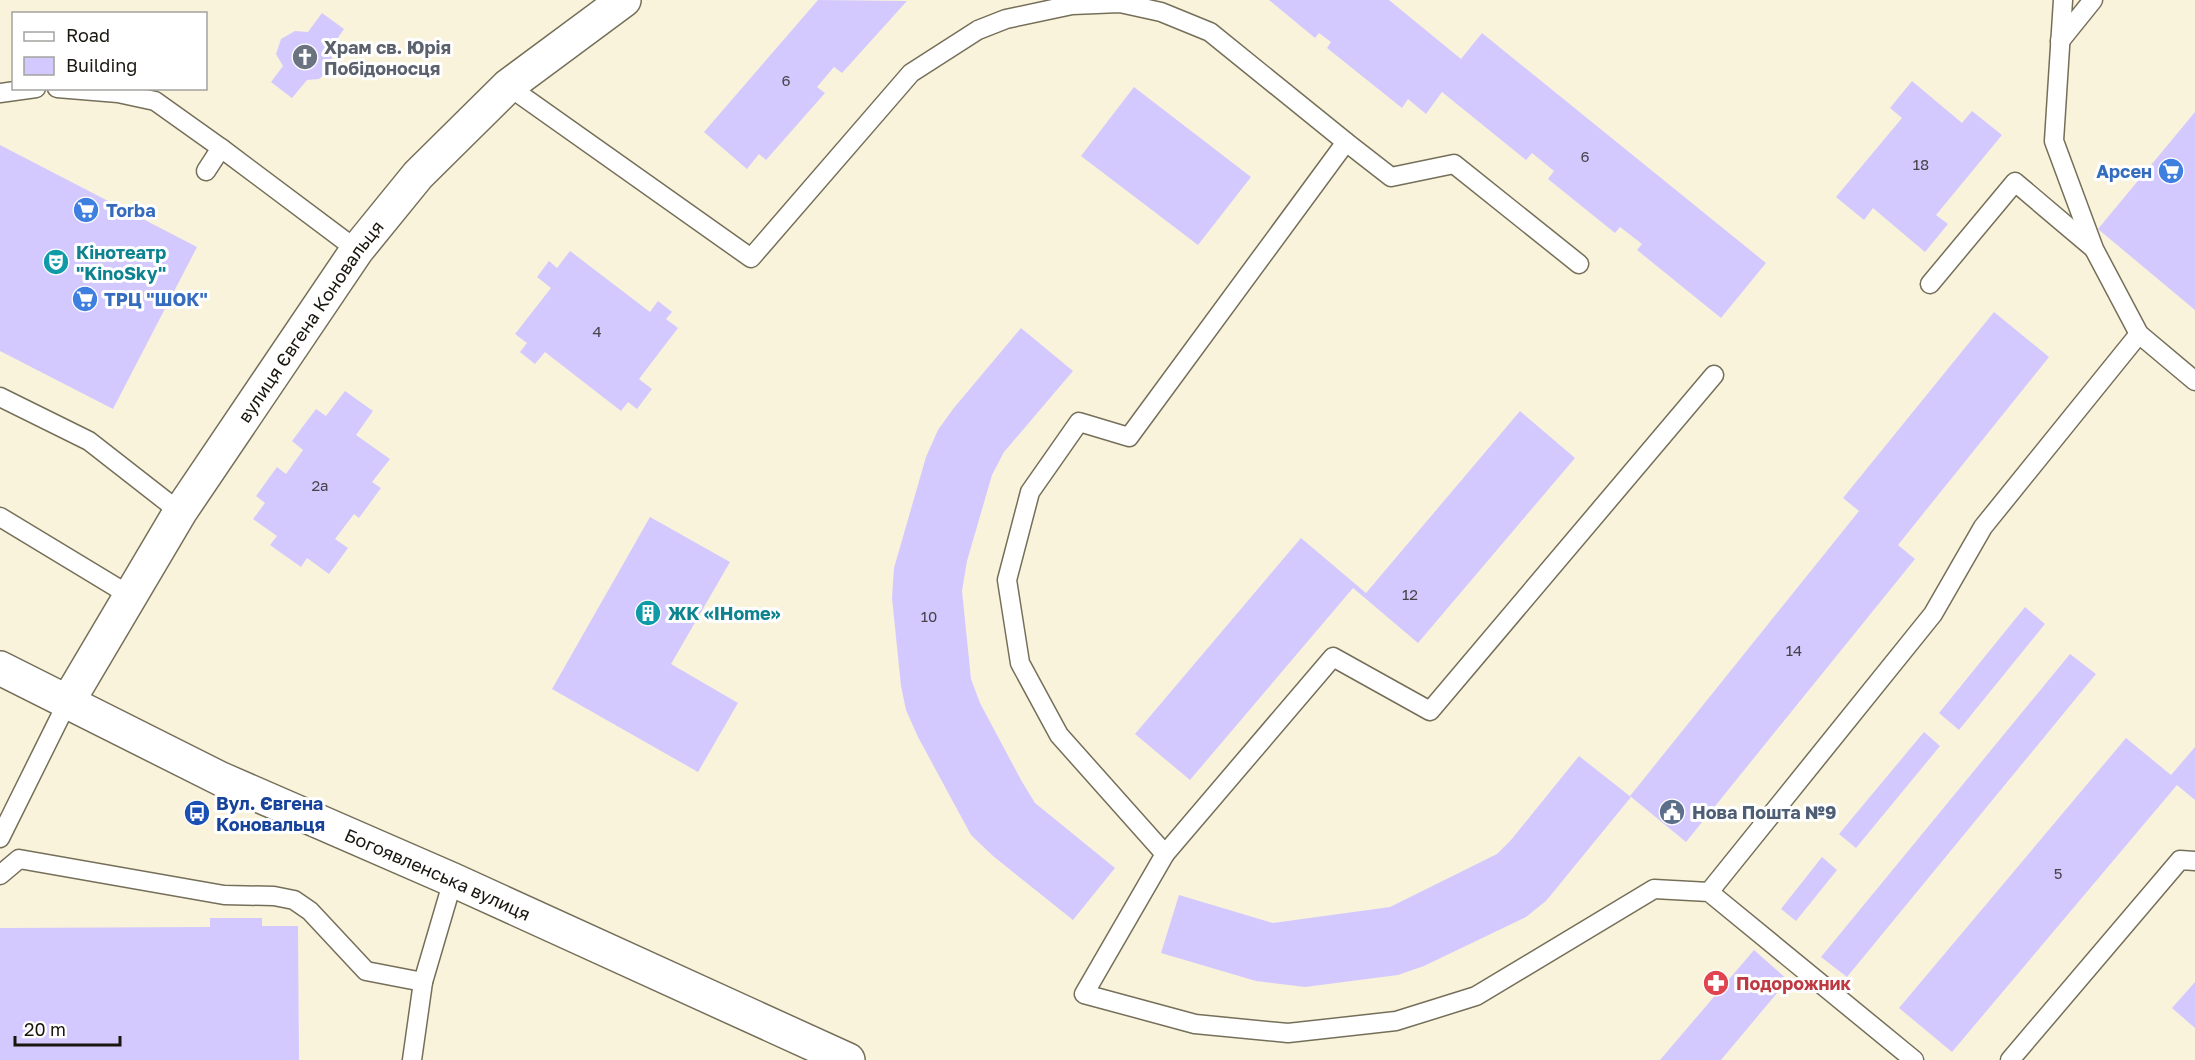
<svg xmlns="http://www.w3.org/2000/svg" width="2195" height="1060" viewBox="0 0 2195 1060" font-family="'Golos Text',sans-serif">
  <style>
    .building { fill: #d3c9ff }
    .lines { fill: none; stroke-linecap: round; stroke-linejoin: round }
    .lane-casing { stroke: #756f5a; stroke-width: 21 }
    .secondary-casing { stroke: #756f5a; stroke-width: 36 }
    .lane { stroke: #fff; stroke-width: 18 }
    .secondary { stroke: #fff; stroke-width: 33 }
    .labels { text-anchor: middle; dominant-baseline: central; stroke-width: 6; stroke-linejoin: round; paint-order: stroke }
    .number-label { font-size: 15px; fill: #48434a }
    .worship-label { font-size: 18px; font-weight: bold; fill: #5b616d; stroke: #fff; text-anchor: start }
    .shop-label { font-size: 18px; font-weight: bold; fill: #366cbe; stroke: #fff; text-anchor: start }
    .culture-label { font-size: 18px; font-weight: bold; fill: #0d838f; stroke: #fff; text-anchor: start }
    .street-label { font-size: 18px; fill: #19160e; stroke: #fff }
    .transit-label { font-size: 18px; font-weight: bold; fill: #164399; stroke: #fff; text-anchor: start }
    .service-label { font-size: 18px; font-weight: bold; fill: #4e5e75; stroke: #fff; text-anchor: start }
    .health-label { font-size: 18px; font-weight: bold; fill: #be3a42; stroke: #fff; text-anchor: start }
  </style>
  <rect width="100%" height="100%" fill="#faf3db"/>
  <!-- building -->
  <g class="building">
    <path d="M818 0 907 1 842 73 834 67 817 87 825 93 766 160 759 154 747 169 704 132Z"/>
    <path d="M1269 0H1389L1461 59 1482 33 1766 263 1721 318 1637 250 1642 244 1620 227 1615 233 1548 179 1554 171 1532 153 1526 160 1442 92 1426 114 1408 99 1402 108 1327 48 1331 42 1319 33 1315 38Z"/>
    <path d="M322 13 344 29 331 48 332 61 328 71 319 79 307 80 292 98 271 82 283 66 276 54 281 39 295 31 308 32Z"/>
    <path d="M1912 81 1962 123 1972 111 2002 135 1936 215 1948 224 1925 252 1873 208 1864 220 1836 197 1902 118 1890 108Z"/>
    <path d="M1134 87 1251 177 1198 245 1081 156Z"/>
    <path d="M2195 112V310L2098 229Z"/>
    <path d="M0 145 197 247 113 409 0 351Z"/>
    <path d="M570 251 650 312 658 301 672 312 666 319 678 328 639 379 652 389 637 409 628 402 621 411 545 352 535 364 520 352 527 343 515 334 551 288 537 277 549 261 557 268Z"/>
    <path d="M1994 312 2049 357 1898 545 1915 559 1686 842 1630 796 1859 511 1843 498Z"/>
    <path d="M1021 328 1073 371 1004 452 992 475 967 561 962 591 971 679 980 703 1021 780 1035 803 1115 868 1073 920 993 856 971 835 918 737 906 710 901 686 892 598 894 568 926 457 938 430 953 409Z"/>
    <path d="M345 391 373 411 356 435 390 459 372 482 381 488 359 518 354 514 335 539 348 548 329 574 307 558 301 567 270 545 277 536 253 519 265 503 256 496 277 467 286 474 303 450 292 441 316 409 326 416Z"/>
    <path d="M1520 411 1575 458 1418 643 1353 588 1190 780 1135 734 1301 538 1366 593Z"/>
    <path d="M650 517 730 562 671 664 738 703 698 772 552 689Z"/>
    <path d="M2025 607 2045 624 1959 730 1939 713Z"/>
    <path d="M2070 654 2096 674 1847 977 1821 957Z"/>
    <path d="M1924 732 1940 746 1856 848 1839 834Z"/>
    <path d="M2126 738 2171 775 2195 747V800L2177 785 1952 1052 1899 1008Z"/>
    <path d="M1579 756 1631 797 1546 901 1526 917 1424 966 1398 975 1305 987 1256 981 1161 953 1179 895 1273 923 1390 907 1497 854 1511 840Z"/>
    <path d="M1822 857 1837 870 1796 921 1781 909Z"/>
    <path d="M210 918H262V926H298L299 1060H0V928L210 927Z"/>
    <path d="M1754 950 1788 980 1721 1060H1660Z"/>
    <path d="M2195 982V1028L2172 1008Z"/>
  </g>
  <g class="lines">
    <!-- lane casing -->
    <g class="lane-casing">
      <g id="lane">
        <path d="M2063 0 2054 141 2094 249 2139 334 2195 381"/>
        <path d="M2060 41 2093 0"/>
        <path d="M508 86 751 258 911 73 978 30 1006 19 1072 5 1120 3 1161 12 1210 32 1346 142 1129 437 1079 422 1030 492 1007 580 1020 663 1059 735 1165 854 1084 994 1195 1024 1288 1033 1396 1021 1476 996 1654 889 1709 892 1914 1060"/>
        <path d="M57 88 118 93 155 101 221 148 357 250"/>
        <path d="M0 93 36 88"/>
        <path d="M1346 142 1391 177 1454 164 1579 264"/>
        <path d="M206 171 221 148"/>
        <path d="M1930 284 2015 182 2093 248"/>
        <path d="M0 397 89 441 180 512"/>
        <path d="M0 517 129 595"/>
        <path d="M0 838 67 703"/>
        <path d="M1165 854 1333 657 1430 711 1714 375"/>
        <path d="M0 875 19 859 224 895 274 896 294 900 310 911 366 971 423 982 453 880"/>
        <path d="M1709 892 1933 614 1983 527 2139 334"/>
        <path d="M412 1060 423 982"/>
        <path d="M2010 1060 2180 860 2195 861"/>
      </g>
    </g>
    <!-- secondary casing -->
    <g class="secondary-casing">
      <g id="secondary">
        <path id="s1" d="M0 668 221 779 453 880 848 1060"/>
        <path id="s2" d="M67 703 180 512 357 250 418 175 508 86 624 0"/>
      </g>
    </g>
    <!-- lane -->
    <use href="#lane" class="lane"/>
    <!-- secondary -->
    <use href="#secondary" class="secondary"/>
  </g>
  <!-- icons -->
  <defs>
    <g id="church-disc" transform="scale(1.35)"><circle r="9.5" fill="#6b7280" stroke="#fff"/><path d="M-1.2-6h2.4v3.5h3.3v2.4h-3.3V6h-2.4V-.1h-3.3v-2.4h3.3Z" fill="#fff"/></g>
    <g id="supermarket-disc" transform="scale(1.35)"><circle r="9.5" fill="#3f7fe0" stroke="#fff"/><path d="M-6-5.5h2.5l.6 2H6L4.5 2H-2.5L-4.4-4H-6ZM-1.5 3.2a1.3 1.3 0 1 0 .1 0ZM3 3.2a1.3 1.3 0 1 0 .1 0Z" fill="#fff"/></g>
    <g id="theatre-disc" transform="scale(1.35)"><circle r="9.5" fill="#0f9aa8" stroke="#fff"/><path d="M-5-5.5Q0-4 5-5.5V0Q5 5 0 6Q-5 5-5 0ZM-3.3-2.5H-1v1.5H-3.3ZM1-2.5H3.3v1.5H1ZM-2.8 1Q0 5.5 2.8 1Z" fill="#fff"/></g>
    <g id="building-disc" transform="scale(1.35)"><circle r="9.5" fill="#0f9aa8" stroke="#fff"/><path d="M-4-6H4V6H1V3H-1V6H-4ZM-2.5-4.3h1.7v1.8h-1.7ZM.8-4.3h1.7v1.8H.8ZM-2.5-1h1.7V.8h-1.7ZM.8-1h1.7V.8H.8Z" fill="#fff"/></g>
    <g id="civic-disc" transform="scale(1.35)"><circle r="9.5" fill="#5c6f8a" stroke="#fff"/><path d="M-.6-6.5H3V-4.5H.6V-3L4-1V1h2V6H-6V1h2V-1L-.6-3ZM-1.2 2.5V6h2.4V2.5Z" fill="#fff"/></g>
    <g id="bus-disc" transform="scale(1.35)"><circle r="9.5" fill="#1a4fb4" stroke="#fff"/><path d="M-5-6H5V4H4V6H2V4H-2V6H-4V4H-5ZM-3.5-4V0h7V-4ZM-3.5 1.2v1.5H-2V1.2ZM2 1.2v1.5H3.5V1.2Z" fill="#fff"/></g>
    <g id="pharmacy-disc" transform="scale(1.35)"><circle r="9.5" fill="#e0444e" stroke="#fff"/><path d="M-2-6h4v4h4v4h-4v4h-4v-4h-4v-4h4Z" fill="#fff"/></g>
  </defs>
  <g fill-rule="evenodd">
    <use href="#church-disc" x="305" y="57"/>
    <use href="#supermarket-disc" x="2171" y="171"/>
    <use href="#supermarket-disc" x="86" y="210"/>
    <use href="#theatre-disc" x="56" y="262"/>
    <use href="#supermarket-disc" x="85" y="299"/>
    <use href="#building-disc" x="648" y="613"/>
    <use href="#civic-disc" x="1672" y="812"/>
    <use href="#bus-disc" x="197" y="813"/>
    <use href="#pharmacy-disc" x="1716" y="983"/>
  </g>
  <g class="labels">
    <!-- number labels -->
    <g class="number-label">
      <text x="786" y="80">6</text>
      <text x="1585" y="156">6</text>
      <text x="1921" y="164">18</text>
      <text x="597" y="331">4</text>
      <text x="320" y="485">2а</text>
      <text x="1410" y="594">12</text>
      <text x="929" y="616">10</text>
      <text x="1794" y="650">14</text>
      <text x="2058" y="873">5</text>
    </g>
    <!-- worship labels -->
    <g class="worship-label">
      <text x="324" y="47">Храм св. Юрія<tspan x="324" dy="21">Побідоносця</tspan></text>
    </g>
    <!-- shop labels -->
    <g class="shop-label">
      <text x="2152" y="171" text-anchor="end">Арсен</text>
      <text x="106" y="210">Torba</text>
      <text x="104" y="299">ТРЦ "ШОК"</text>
    </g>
    <!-- culture labels -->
    <g class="culture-label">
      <text x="76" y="252">Кінотеатр<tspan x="76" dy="21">"KinoSky"</tspan></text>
      <text x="668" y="613">ЖК «IHome»</text>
    </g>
    <!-- street labels -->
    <g class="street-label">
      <text stroke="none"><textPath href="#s2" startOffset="453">вулиця Євгена Коновальця</textPath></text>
      <text stroke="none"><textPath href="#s1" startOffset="484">Богоявленська вулиця</textPath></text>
    </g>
    <!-- transit labels -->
    <g class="transit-label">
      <text x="216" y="803">Вул. Євгена<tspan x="216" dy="21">Коновальця</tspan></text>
    </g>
    <!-- service labels -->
    <g class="service-label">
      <text x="1692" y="812">Нова Пошта №9</text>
    </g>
    <!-- health labels -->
    <g class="health-label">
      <text x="1736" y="983">Подорожник</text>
    </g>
  </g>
  <!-- legend -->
  <rect x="12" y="12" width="195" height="78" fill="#ffffff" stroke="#a3a29f" stroke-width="1.5"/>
  <rect x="24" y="32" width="30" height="9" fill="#ffffff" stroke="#a3a29f" stroke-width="1.5"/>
  <text x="66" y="42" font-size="18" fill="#19160e">Road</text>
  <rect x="24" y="57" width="30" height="18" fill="#d3c9ff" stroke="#a3a29f" stroke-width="1.5"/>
  <text x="66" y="72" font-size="18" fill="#19160e">Building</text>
  <!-- scale -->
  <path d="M15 1036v9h105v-9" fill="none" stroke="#19160e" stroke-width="3"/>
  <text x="24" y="1036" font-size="18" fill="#19160e" stroke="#ffffff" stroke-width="4.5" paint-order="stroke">20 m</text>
</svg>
